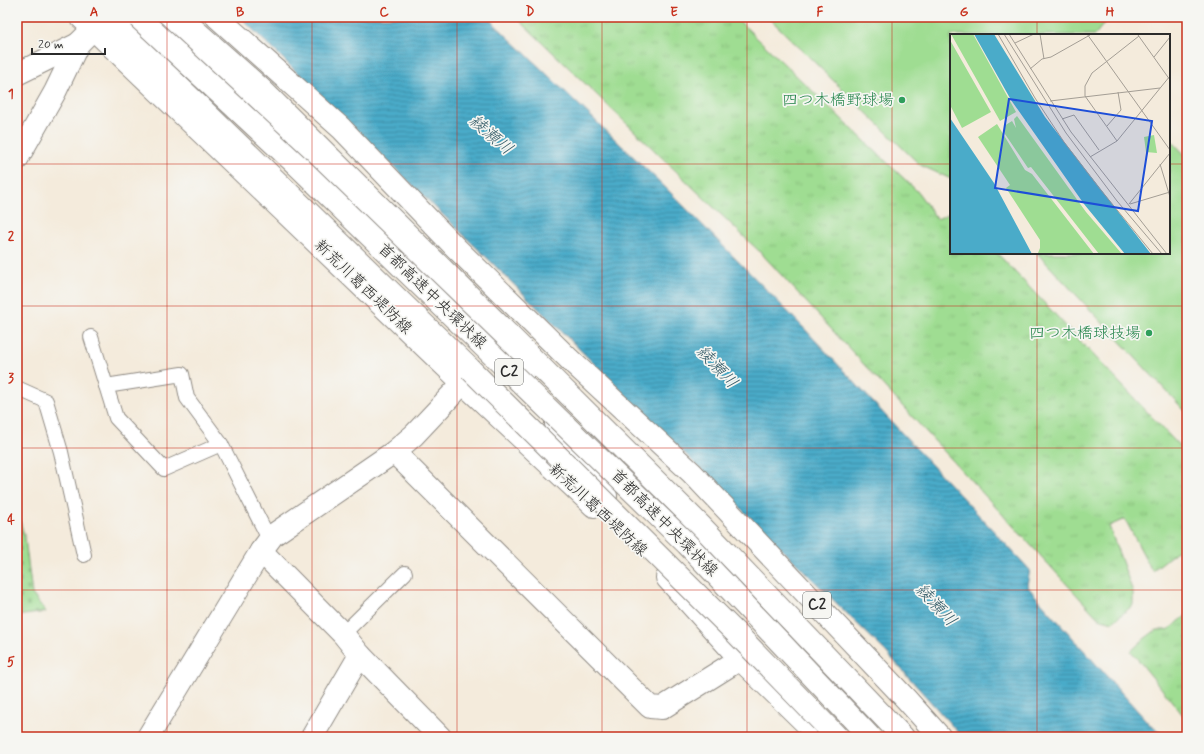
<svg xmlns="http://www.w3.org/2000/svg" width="1204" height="754" viewBox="0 0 1204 754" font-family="Mynerve,'Klee One',sans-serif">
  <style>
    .grass { fill: url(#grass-tufts); stroke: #65845e }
    .cemetery { fill: url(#cemetery-stones); stroke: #65845e }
    .pitch { fill: #9fdd92; stroke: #65845e }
    .water { fill: url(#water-rules); stroke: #3a6b7a }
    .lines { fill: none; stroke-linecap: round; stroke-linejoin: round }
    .lane-casing { stroke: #908b84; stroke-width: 16 }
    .street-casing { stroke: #908b84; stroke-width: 24 }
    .secondary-casing { stroke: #908b84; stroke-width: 24 }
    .highway-casing { stroke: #908b84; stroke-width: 24 }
    .lane { stroke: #fff; stroke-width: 14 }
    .street { stroke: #fff; stroke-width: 22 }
    .secondary { stroke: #fff; stroke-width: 22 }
    .highway { stroke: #fff; stroke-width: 22 }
    .highway-bridge-casing { stroke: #908b84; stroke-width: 24; stroke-linecap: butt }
    .highway-bridge { stroke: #fff; stroke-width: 22 }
    .grid { fill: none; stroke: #c8321e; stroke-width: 1; stroke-opacity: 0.55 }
    .leisure-dot { fill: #2e9e5b; stroke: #f6f6f2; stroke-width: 1.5 }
    .labels { text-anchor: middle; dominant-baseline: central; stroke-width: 3.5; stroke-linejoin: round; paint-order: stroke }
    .shield { fill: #f6f6f2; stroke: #686867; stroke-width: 1 }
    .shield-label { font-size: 15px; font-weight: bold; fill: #2b2b2b }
    .leisure-label { font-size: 16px; fill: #27864d; stroke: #f6f6f2; text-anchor: end }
    .street-label { font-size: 16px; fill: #2b2b2b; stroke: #f6f6f2 }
    .water-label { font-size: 17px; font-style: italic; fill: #375e6a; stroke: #f6f6f2 }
    .inset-road { fill: none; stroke: #a49e95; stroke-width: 1 }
    .view { fill: #1d4ed8; fill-opacity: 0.15; stroke: #1d4ed8; stroke-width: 2 }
    .inset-edge { fill: none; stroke: #2b2b2b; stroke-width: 2 }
    .neatline { fill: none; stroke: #c8321e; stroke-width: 1.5 }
    .grid-label { font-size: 13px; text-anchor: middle; font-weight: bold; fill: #c8321e }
  </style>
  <defs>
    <pattern id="grass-tufts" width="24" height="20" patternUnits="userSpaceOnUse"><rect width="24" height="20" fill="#9fdd92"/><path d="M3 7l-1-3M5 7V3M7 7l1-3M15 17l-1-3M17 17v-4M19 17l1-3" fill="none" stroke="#89be7e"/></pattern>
    <pattern id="cemetery-stones" width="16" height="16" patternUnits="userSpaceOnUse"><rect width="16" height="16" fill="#9fdd92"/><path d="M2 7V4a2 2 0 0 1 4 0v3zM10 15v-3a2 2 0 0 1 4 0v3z" fill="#89be7e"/></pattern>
    <pattern id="water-rules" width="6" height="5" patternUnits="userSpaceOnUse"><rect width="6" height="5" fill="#4aabc9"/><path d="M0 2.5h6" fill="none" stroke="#3e8ba3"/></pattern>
  </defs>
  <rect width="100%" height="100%" fill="#f6f6f2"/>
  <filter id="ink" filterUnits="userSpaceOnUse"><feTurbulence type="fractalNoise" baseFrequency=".025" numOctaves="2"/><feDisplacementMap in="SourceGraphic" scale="8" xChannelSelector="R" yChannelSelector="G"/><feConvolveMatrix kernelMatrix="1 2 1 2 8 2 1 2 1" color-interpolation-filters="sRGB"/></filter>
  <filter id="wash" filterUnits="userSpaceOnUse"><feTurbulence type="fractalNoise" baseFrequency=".012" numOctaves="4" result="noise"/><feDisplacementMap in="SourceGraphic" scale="16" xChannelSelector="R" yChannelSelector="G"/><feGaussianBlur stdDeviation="0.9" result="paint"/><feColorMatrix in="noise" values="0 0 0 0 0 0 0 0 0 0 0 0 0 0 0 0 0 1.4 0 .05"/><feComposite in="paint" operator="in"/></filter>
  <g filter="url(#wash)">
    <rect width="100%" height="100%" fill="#f4ebdc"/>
    <!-- grass -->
    <g class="grass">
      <path d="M516 17H735L917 191 937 219 951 213V253H997L1187 454V543L1152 571 1125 519 1109 526 1133 592V605L1113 622 1098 618 761 253Z"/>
      <path d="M1187 615V720L1131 651 1144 639 1156 630H1168Z"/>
    </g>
    <!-- cemetery -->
    <path class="cemetery" d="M17 511 25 538 32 594 46 612 17 616Z"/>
    <!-- pitch -->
    <g class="pitch">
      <path d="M768 17H1109L1095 35H951V179L920 165Z"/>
      <path d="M1169 138 1187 157V413L1037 253H1169Z"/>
    </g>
    <!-- water -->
    <path class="water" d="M240 17H487L666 188 800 324 1030 570 1027 585 1033 593 1152 727 1170 737H962L886 652 488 259Z"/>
  </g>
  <g filter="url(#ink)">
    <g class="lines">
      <!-- lane casing -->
      <g class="lane-casing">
        <g id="lane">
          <path d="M91 337 116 418 164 469 221 444"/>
          <path d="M106 386 182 374 187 398 221 444 269 539"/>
          <path d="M17 388 46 401 61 452 84 555"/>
          <path d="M343 634 405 573"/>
        </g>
      </g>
      <!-- street casing -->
      <g class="street-casing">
        <g id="street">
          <path d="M17 159 55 92 78 44"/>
          <path d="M394 452 650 707 662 708 740 659"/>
          <path d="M261 551 343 634 360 655 440 737"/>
          <path d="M148 737 261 551 273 535 394 452 414 435 463 383"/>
          <path d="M312 737 360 655"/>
        </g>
      </g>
      <!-- secondary casing -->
      <g class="secondary-casing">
        <g id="secondary">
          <path d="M81 17 463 383 594 506"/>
          <path d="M154 17 496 339 522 376"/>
          <path d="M17 74 78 44 94 28"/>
          <path d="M556 424 606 496"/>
          <path d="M667 578 740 659 820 737"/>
        </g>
      </g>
      <!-- highway casing -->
      <g class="highway-casing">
        <g id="highway">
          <path d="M107 17 470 369"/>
          <path d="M180 17 261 89 701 526 903 737"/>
          <path d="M217 17 341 128 455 247 569 359 692 473 906 699 940 737"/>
        </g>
      </g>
      <!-- lane -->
      <use href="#lane" class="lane"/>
      <!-- street -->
      <use href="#street" class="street"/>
      <!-- secondary -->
      <use href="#secondary" class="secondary"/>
      <!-- highway -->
      <use href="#highway" class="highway"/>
      <!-- highway-bridge casing -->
      <g class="highway-bridge-casing">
        <g id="highway-bridge">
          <path d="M138 17 297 165 687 544 870 737"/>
          <path d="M470 369 737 634 837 737"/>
        </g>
      </g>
      <!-- highway-bridge -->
      <use href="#highway-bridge" class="highway-bridge"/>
    </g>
  </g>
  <!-- grid -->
  <path class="grid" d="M167 17V737M312 17V737M457 17V737M602 17V737M747 17V737M892 17V737M1037 17V35M17 164H951M1169 164H1187M1037 253V737M17 306H1187M17 448H1187M17 590H1187"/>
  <!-- markers -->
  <g class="leisure-dot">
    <circle cx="902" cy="100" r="4"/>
    <circle cx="1149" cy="333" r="4"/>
  </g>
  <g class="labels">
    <!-- shield labels -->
    <g class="shield">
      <rect x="495" y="359" width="28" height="26" rx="3"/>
      <rect x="803" y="592" width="28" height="26" rx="3"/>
    </g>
    <g class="shield-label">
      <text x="509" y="372">C2</text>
      <text x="817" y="605">C2</text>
    </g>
    <!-- leisure labels -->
    <g class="leisure-label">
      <text x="894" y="100">四つ木橋野球場</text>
      <text x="1141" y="333">四つ木橋球技場</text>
    </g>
    <!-- street labels -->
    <g class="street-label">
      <text transform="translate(363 287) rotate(44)">新荒川葛西堤防線</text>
      <text transform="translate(432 296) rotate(44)">首都高速中央環状線</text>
      <text transform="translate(598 510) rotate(43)">新荒川葛西堤防線</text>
      <text transform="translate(664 523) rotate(45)">首都高速中央環状線</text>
    </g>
    <!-- water labels -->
    <g class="water-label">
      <text transform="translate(491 135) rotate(41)">綾瀬川</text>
      <text transform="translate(717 367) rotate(47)">綾瀬川</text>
      <text transform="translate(936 605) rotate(47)">綾瀬川</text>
    </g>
  </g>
  <!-- overview -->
  <g transform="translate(950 34)">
    <rect width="220" height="220" fill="#f4ebdc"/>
    <path d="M1 0H23L66 78 50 87ZM0 6 41 78 12 94 0 71ZM67 82 136 178 172 220H149L81 133 78 134 55 100 54 92 62 87 66 94 64 85Z" fill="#9fdd92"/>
    <path d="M204 101 207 119 196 118 194 103Z" fill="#9fdd92"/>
    <path d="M47 90 75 136 82 140 144 220 88 219 90 214V206L56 154 60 151 28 103Z" fill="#9fdd92"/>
    <path d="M24 0H44L95 83 201 220H175L134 170 61 66ZM0 84 44 149 82 220H0Z" fill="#4aabc9"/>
    <path class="inset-road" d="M48 0 85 64 114 108 150 155 203 220M54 0 116 99 167 167 212 220M59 0 121 98 217 220M90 0 94 25M137 0 220 116M188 1 220 46M65 9 84 0M204 23 220 3M80 35 92 25 101 23 140 1M100 67 210 54M112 85 124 81 149 116M157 92 171 76 168 58M167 107 135 62V52L142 39 189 2M140 123 167 107 220 42M210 130 220 163M179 170 220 119M180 170 220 158"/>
    <path class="view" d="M59 65 202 87 188 177 45 154Z"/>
    <rect width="220" height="220" class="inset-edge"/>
  </g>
  <!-- margin -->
  <rect width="1204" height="754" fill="none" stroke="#f6f6f2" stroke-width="44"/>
  <!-- scale -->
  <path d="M32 48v6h73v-6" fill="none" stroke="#2b2b2b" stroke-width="2"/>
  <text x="38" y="48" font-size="12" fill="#2b2b2b" stroke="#f6f6f2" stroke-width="3" paint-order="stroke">20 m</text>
  <rect x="22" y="22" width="1160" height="710" class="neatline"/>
  <g class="grid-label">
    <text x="94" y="16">A</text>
    <text x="240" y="16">B</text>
    <text x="384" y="16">C</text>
    <text x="530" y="16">D</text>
    <text x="674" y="16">E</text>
    <text x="820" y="16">F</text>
    <text x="964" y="16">G</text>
    <text x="1110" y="16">H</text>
    <text x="11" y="98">1</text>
    <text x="11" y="240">2</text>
    <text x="11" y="382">3</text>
    <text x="11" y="524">4</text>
    <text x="11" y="666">5</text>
  </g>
</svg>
